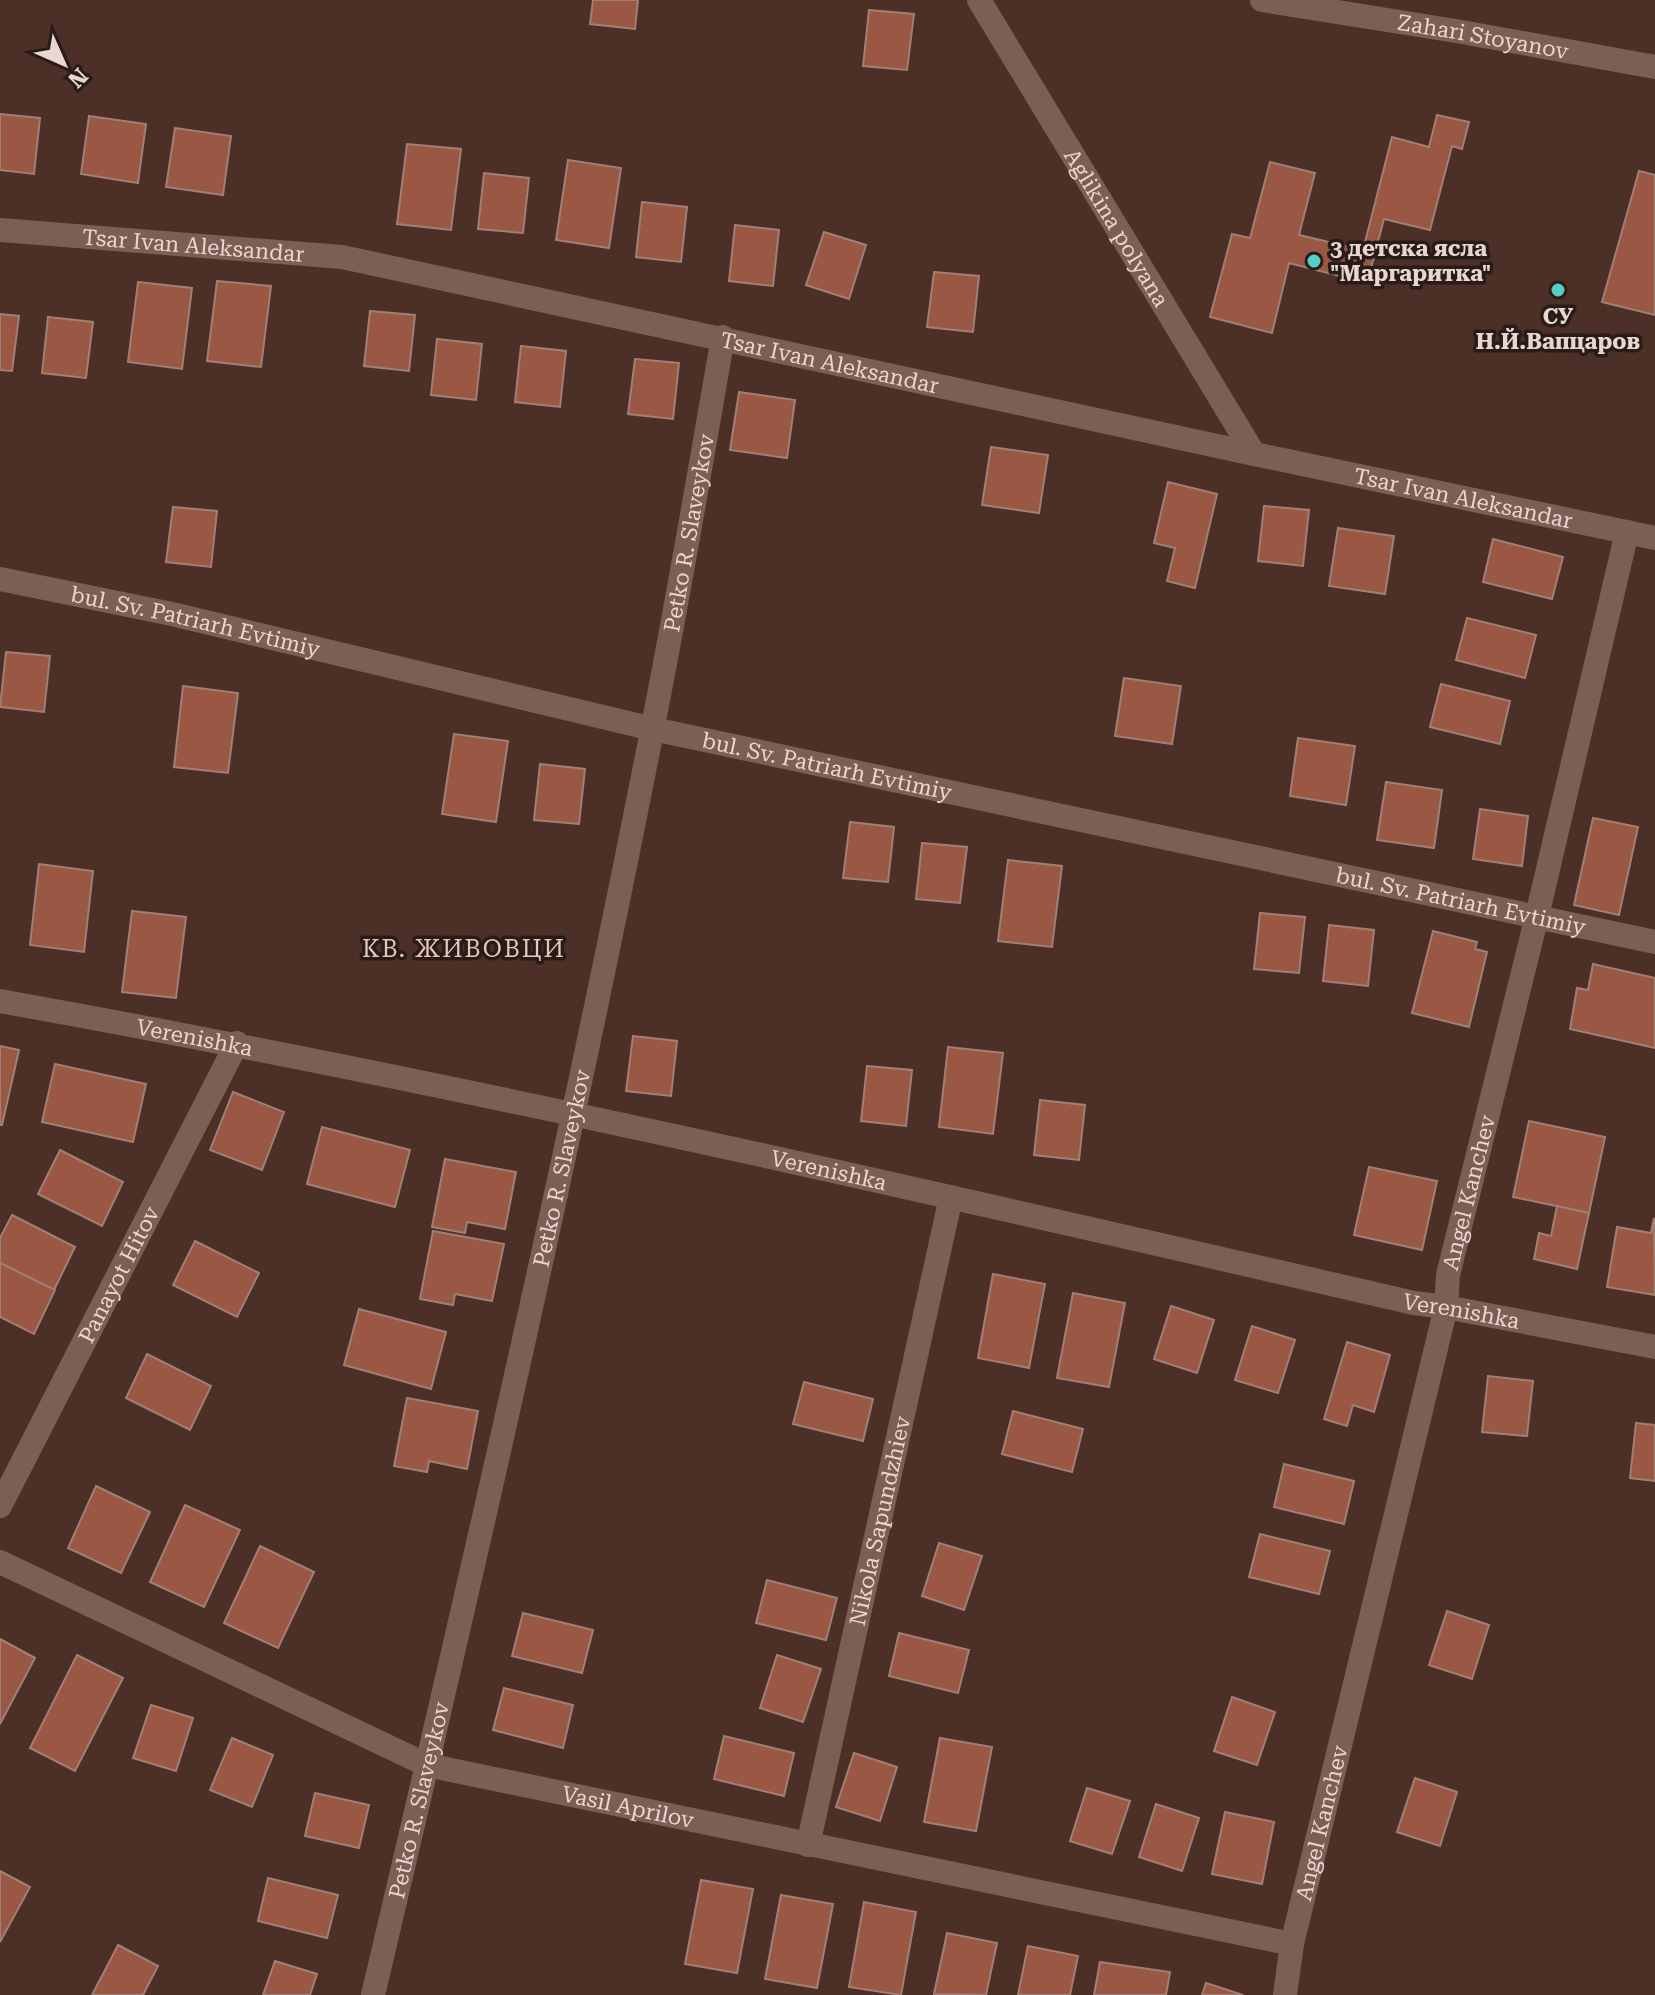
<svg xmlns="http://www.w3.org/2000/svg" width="1655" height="1995" viewBox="0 0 1655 1995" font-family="'Roboto Serif',serif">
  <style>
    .building { fill: #9a5743; stroke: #a17f75; stroke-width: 2 }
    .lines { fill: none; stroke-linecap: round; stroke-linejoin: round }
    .street { stroke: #7d5e54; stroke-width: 24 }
    .secondary { stroke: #7d5e54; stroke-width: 24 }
    .poi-dot { fill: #56cec3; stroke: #291c18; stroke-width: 3 }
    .labels { text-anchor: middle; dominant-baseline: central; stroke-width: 7; stroke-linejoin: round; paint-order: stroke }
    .street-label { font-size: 22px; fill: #e9d6d1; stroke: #291c18 }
    .poi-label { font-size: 22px; font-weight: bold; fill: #e9d6d1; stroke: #291c18; text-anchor: start }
    .neighbourhood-label { font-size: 24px; letter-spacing: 2px; fill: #eac5ba; stroke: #291c18 }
  </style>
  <rect width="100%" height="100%" fill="#4c3027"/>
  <!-- building -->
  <g class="building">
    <path d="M593 0H638L635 29 590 24Z"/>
    <path d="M869 10 914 14 907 70 863 66Z"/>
    <path d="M0 114 40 118 34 174 0 170Z"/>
    <path d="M1437 115 1469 122 1462 149 1452 146 1430 230 1384 219 1367 283 1289 263 1272 333 1210 317 1232 234 1250 238 1270 162 1315 173 1299 235 1363 250 1392 137 1429 147Z"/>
    <path d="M89 116 146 124 138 183 81 174Z"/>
    <path d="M175 128 231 136 223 195 166 187Z"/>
    <path d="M407 144 461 149 451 230 397 224Z"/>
    <path d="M568 160 621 168 609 248 556 240Z"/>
    <path d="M1639 171 1655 175V315L1602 302Z"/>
    <path d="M484 173 529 178 523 233 478 229Z"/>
    <path d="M642 202 687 207 681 262 636 257Z"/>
    <path d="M735 225 779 230 773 286 729 281Z"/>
    <path d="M824 232 866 245 849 299 806 285Z"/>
    <path d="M934 272 979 276 973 332 927 327Z"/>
    <path d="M217 281 271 286 261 367 207 361Z"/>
    <path d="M138 282 192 288 182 369 128 362Z"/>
    <path d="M370 311 415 315 409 371 364 366Z"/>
    <path d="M0 314 19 316 12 371 0 370Z"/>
    <path d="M48 317 93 322 86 378 42 373Z"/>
    <path d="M437 339 482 344 476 400 431 395Z"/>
    <path d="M521 346 566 351 560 407 515 402Z"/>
    <path d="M635 359 679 363 673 419 628 414Z"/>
    <path d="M739 392 795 400 787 458 730 450Z"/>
    <path d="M991 447 1048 455 1039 513 982 505Z"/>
    <path d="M1168 482 1217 494 1195 588 1167 581 1175 548 1154 543Z"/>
    <path d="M1264 506 1309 510 1303 566 1258 561Z"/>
    <path d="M173 507 217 511 211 567 166 562Z"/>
    <path d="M1338 528 1394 536 1385 594 1329 586Z"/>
    <path d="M1493 539 1563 557 1552 599 1483 582Z"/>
    <path d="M1467 618 1536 635 1525 678 1456 660Z"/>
    <path d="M6 652 50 656 44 712 0 707Z"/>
    <path d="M1124 678 1181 686 1172 744 1115 736Z"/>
    <path d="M1441 684 1510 701 1500 744 1430 727Z"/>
    <path d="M183 686 238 693 228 773 174 767Z"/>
    <path d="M454 734 508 741 496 822 442 814Z"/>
    <path d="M1298 738 1355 746 1346 805 1290 796Z"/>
    <path d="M540 764 585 769 579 824 534 820Z"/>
    <path d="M1386 782 1442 790 1434 848 1377 840Z"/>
    <path d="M1480 809 1528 816 1522 866 1473 859Z"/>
    <path d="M1593 818 1638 827 1619 915 1574 905Z"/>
    <path d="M850 822 894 827 888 882 843 878Z"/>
    <path d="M922 843 967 847 960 903 916 899Z"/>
    <path d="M1008 860 1062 866 1052 947 998 941Z"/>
    <path d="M39 864 93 871 84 952 30 945Z"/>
    <path d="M132 911 186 917 176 998 122 992Z"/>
    <path d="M1260 913 1305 917 1299 973 1254 969Z"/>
    <path d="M1329 925 1374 930 1368 986 1323 981Z"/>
    <path d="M1433 931 1477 942 1475 949 1487 952 1469 1027 1412 1013Z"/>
    <path d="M1593 964 1655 978V1048L1570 1029 1577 988 1588 990Z"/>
    <path d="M633 1036 677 1041 671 1096 626 1091Z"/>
    <path d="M0 1046 19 1050 2 1125H0Z"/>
    <path d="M948 1047 1003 1053 993 1134 939 1127Z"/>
    <path d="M55 1064 146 1084 133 1142 42 1122Z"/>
    <path d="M867 1066 912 1070 906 1126 861 1121Z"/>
    <path d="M233 1092 284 1112 262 1170 210 1150Z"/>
    <path d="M1040 1100 1085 1105 1079 1160 1034 1155Z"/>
    <path d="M1529 1121 1605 1137 1589 1213 1513 1197Z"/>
    <path d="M322 1127 410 1150 395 1207 307 1184Z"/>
    <path d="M60 1150 123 1182 102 1226 38 1194Z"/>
    <path d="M445 1159 516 1172 505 1229 467 1222 465 1233 432 1227Z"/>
    <path d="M1369 1167 1437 1181 1422 1250 1354 1235Z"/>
    <path d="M1557 1206 1589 1213 1577 1269 1534 1259 1539 1233 1551 1236Z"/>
    <path d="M12 1215 75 1247 54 1290 0 1263V1238Z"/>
    <path d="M1654 1218 1655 1295 1607 1287 1617 1227 1651 1233Z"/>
    <path d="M433 1231 504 1244 492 1301 455 1294 453 1305 420 1299Z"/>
    <path d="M195 1241 259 1273 237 1317 173 1285Z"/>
    <path d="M0 1263 55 1290 34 1334 0 1317Z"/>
    <path d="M993 1274 1045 1284 1029 1368 978 1358Z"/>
    <path d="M1073 1293 1125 1303 1109 1387 1057 1378Z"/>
    <path d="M1171 1306 1214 1320 1197 1373 1154 1359Z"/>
    <path d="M359 1309 446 1332 431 1389 344 1365Z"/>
    <path d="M1252 1326 1295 1340 1278 1393 1235 1380Z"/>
    <path d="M1347 1342 1390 1355 1374 1412 1353 1405 1347 1426 1324 1419Z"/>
    <path d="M147 1354 211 1386 190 1430 126 1398Z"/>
    <path d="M1488 1376 1533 1381 1527 1436 1482 1432Z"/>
    <path d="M804 1382 873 1399 863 1441 793 1424Z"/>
    <path d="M407 1398 478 1411 467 1469 429 1461 427 1472 394 1466Z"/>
    <path d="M1013 1411 1083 1429 1072 1472 1002 1454Z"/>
    <path d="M1636 1423 1655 1425V1481L1630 1478Z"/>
    <path d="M1284 1464 1354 1481 1344 1524 1274 1507Z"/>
    <path d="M96 1486 150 1512 121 1573 68 1548Z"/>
    <path d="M185 1505 240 1530 204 1607 150 1582Z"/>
    <path d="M1260 1534 1330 1551 1319 1594 1249 1577Z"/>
    <path d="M939 1543 982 1556 964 1610 922 1596Z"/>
    <path d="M260 1546 314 1572 278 1648 224 1623Z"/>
    <path d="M767 1580 837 1598 826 1640 756 1623Z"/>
    <path d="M1447 1611 1489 1625 1472 1679 1429 1665Z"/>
    <path d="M523 1613 593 1630 582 1673 512 1656Z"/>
    <path d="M899 1633 969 1650 958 1693 889 1676Z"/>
    <path d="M0 1639 35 1658 0 1724Z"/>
    <path d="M77 1655 123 1678 75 1771 30 1748Z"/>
    <path d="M777 1655 821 1669 803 1722 760 1708Z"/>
    <path d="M504 1688 573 1705 563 1748 493 1730Z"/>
    <path d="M1232 1697 1275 1712 1257 1765 1214 1751Z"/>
    <path d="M151 1705 193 1718 176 1771 133 1758Z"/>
    <path d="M724 1736 794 1753 784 1796 714 1779Z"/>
    <path d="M232 1738 273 1755 252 1807 210 1790Z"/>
    <path d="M940 1738 992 1747 976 1831 924 1822Z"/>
    <path d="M854 1753 897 1767 880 1821 836 1807Z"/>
    <path d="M1415 1778 1457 1792 1440 1846 1397 1832Z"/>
    <path d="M1087 1788 1130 1801 1112 1854 1070 1841Z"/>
    <path d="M315 1793 369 1805 359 1848 305 1836Z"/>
    <path d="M1156 1804 1199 1818 1182 1871 1139 1857Z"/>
    <path d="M1225 1812 1274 1822 1262 1884 1212 1874Z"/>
    <path d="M0 1871 30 1887 0 1942Z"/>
    <path d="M268 1878 338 1895 327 1938 258 1921Z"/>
    <path d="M701 1880 753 1889 737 1973 685 1964Z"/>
    <path d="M781 1895 833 1904 817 1988 765 1979Z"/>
    <path d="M864 1902 916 1912 901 1995 849 1987Z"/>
    <path d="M947 1933 997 1943 986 1995 934 1994Z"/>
    <path d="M118 1945 158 1966 143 1995H92Z"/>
    <path d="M1028 1946 1078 1956 1070 1995H1018Z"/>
    <path d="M275 1961 317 1974 310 1995H263Z"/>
    <path d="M1100 1962 1170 1972 1166 1995H1094Z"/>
    <path d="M1206 1983 1243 1995H1202Z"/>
  </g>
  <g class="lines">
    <!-- street -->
    <g class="street">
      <path id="s1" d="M979 0 1254 454"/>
      <path id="s2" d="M1262 0 1456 31 1655 67"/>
      <path id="s3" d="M0 230 342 257 1254 454 1655 538"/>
      <path id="s4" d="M0 579 172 614 653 729 1655 942"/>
      <path id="s5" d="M0 1506 237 1043"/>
      <path id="s6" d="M0 1562 427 1765 1292 1944"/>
      <path id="s7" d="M808 1845 951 1197"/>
      <path id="s8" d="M373 1995C472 1575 569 1154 652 731 678 600 700 469 723 337"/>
      <path id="s9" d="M1285 1995 1292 1944 1446 1307 1448 1275 1537 916 1627 532"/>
    </g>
    <!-- secondary -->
    <path class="secondary" id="s10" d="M0 1001C474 1086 944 1195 1414 1303L1446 1307 1655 1347"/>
  </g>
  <!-- markers -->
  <g class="poi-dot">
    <circle cx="1314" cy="261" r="8"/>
    <circle cx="1558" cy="290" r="8"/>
  </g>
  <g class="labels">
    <!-- street labels -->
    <g class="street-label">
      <text stroke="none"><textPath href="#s2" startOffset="224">Zahari Stoyanov</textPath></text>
      <text stroke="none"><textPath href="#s1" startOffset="266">Aglikina polyana</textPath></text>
      <text stroke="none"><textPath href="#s3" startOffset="194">Tsar Ivan Aleksandar</textPath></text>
      <text stroke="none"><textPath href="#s3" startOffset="842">Tsar Ivan Aleksandar</textPath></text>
      <text stroke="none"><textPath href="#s3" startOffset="1490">Tsar Ivan Aleksandar</textPath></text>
      <text stroke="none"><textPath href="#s8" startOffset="1496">Petko R. Slaveykov</textPath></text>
      <text stroke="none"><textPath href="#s4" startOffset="200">bul. Sv. Patriarh Evtimiy</textPath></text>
      <text stroke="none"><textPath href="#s4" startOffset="848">bul. Sv. Patriarh Evtimiy</textPath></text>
      <text stroke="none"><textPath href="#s4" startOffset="1496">bul. Sv. Patriarh Evtimiy</textPath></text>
      <text stroke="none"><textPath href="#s10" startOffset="198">Verenishka</textPath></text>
      <text stroke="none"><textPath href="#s8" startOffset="848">Petko R. Slaveykov</textPath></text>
      <text stroke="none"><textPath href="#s10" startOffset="846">Verenishka</textPath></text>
      <text stroke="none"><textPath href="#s9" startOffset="824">Angel Kanchev</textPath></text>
      <text stroke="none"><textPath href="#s5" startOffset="260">Panayot Hitov</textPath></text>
      <text stroke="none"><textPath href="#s10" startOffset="1494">Verenishka</textPath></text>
      <text stroke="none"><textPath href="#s7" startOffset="332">Nikola Sapundzhiev</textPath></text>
      <text stroke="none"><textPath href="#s8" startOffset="200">Petko R. Slaveykov</textPath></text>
      <text stroke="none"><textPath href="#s6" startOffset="678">Vasil Aprilov</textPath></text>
      <text stroke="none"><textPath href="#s9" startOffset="176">Angel Kanchev</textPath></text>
    </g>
    <!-- poi labels -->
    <g class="poi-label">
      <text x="1330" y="248">3 детска ясла<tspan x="1330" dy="25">"Маргаритка"</tspan></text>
      <text x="1558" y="316" text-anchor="middle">СУ<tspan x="1558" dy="25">Н.Й.Вапцаров</tspan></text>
    </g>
    <!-- neighbourhood labels -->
    <g class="neighbourhood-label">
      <text x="464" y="949">КВ. ЖИВОВЦИ</text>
    </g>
  </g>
  <!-- north arrow -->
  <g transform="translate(64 64) rotate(135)" stroke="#291c18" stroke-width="6" paint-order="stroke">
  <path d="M0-6L14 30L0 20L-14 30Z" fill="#e9d6d1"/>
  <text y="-12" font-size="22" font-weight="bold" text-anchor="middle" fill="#e9d6d1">N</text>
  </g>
</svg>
